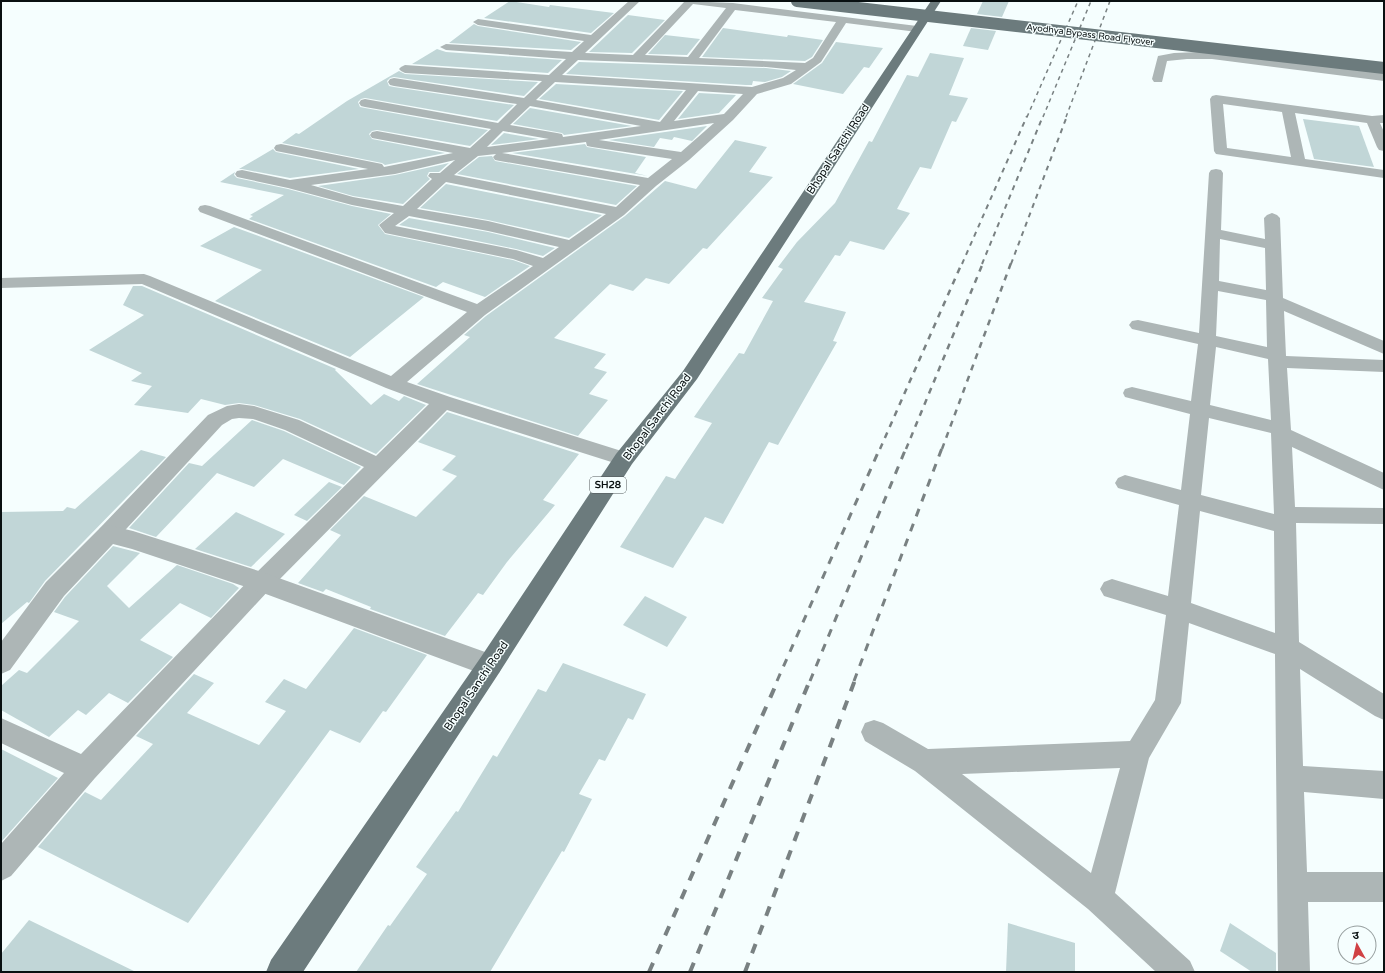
<svg xmlns="http://www.w3.org/2000/svg" width="1385" height="973" viewBox="0 0 1385 973" font-family="'Varela Round','Noto Sans Devanagari',sans-serif">
  <style>
    .building { fill: #c1d6d7 }
    .lines { fill: none; stroke-linecap: round; stroke-linejoin: round }
    .minor { fill: #adb6b6; fill-rule: evenodd }
    .tertiary { fill: #adb6b6; fill-rule: evenodd }
    .primary { fill: #6c7b7d; fill-rule: evenodd }
    .rail-far4 { stroke: #798182; stroke-width: 1.5; stroke-dasharray: 4 4; stroke-linecap: butt }
    .rail-far3 { stroke: #798182; stroke-width: 2; stroke-dasharray: 5 5; stroke-linecap: butt }
    .rail-far2 { stroke: #798182; stroke-width: 2.5; stroke-dasharray: 6 6; stroke-linecap: butt }
    .rail-far1 { stroke: #798182; stroke-width: 3; stroke-dasharray: 8 8; stroke-linecap: butt }
    .rail { stroke: #798182; stroke-width: 4; stroke-dasharray: 10 10; stroke-linecap: butt }
    .primary-bridge { stroke: #6c7b7d; stroke-width: 12 }
    .labels { text-anchor: middle; dominant-baseline: central; stroke-width: 3; stroke-linejoin: round; paint-order: stroke }
    .far-street-label { font-size: 9px; fill: #091011; stroke: #f5fefe }
    .shield { fill: #f5fefe; stroke: #505758; stroke-width: 1 }
    .shield-label { font-size: 10px; font-weight: bold; fill: #091011 }
    .street-label { font-size: 11px; fill: #091011; stroke: #f5fefe }
  </style>
  <rect width="100%" height="100%" fill="#f5fefe"/>
  <!-- building -->
  <g class="building">
    <path d="M510 1 549 7 550 5 614 13 591 33 484 18Z"/>
    <path d="M983 1H1009L1002 17 977 14Z"/>
    <path d="M628 15 665 20 632 53 589 52Z"/>
    <path d="M474 24 478 26 581 42 571 50 449 43Z"/>
    <path d="M723 28 787 37 788 35 823 40 812 57 805 61 702 57Z"/>
    <path d="M971 28 996 31 988 50 963 46Z"/>
    <path d="M665 35 700 39 687 55 648 54Z"/>
    <path d="M836 42 883 48 869 68 864 67 843 94 793 84 822 63Z"/>
    <path d="M437 49 446 52 562 60 548 73 412 64Z"/>
    <path d="M930 53 964 58 949 95 968 98 956 122 952 121 931 169 920 167 897 209 910 213 884 250 850 241 840 256 835 255 804 302 846 312 833 341 837 342 778 445 769 442 723 524 705 517 673 568 620 547 666 476 675 479 712 423 694 417 739 353 744 354 773 301 762 298 783 269 778 267 797 242 835 203 869 141 872 142 907 75 918 77Z"/>
    <path d="M579 62 766 68 791 71 782 77 765 82 753 81 752 85H746L566 74Z"/>
    <path d="M399 71 405 74 538 82 524 96 394 77 390 78 387 81 389 86 394 87 514 105 497 121 365 98 361 99 358 102 360 107 365 108 488 130 470 146 377 130 372 131 369 134 372 139 445 153 385 165 382 163 282 143 296 133 299 134 347 101Z"/>
    <path d="M556 84 683 91 659 120 539 99Z"/>
    <path d="M699 93 736 95 719 113 678 119Z"/>
    <path d="M530 108 632 126 564 135 562 133 513 124Z"/>
    <path d="M1303 119 1359 126 1374 167 1314 159Z"/>
    <path d="M707 126 692 141 674 137 672 140 660 138 654 147 609 140Z"/>
    <path d="M504 133 539 139 491 145Z"/>
    <path d="M735 140 767 147 749 172 773 177 707 249 703 248 669 284 646 278 633 291 610 284 554 338 606 354 594 368 607 372 589 394 608 400 578 436 417 384 470 337 464 335 486 316 625 216 665 181 696 189Z"/>
    <path d="M585 144 587 147 646 157 635 173 648 176 512 153Z"/>
    <path d="M273 149 276 152 359 169 290 178 242 169H239Z"/>
    <path d="M492 156 495 161 637 186 616 205 457 174 479 157Z"/>
    <path d="M449 163 439 172H429L427 176 430 179 403 204 353 196 318 186 395 175Z"/>
    <path d="M235 172 234 175 237 178 288 189 352 206 391 214 378 225 385 234 513 260 530 266 485 297 443 282 436 287 249 219 253 216 250 215 284 195 220 182Z"/>
    <path d="M446 184 602 215 569 238 488 220 420 208Z"/>
    <path d="M409 218 488 232 555 248 543 256 516 249 399 225Z"/>
    <path d="M234 227 424 297 350 357 215 301 262 270 200 246Z"/>
    <path d="M133 286H142L336 369 335 370 371 405 384 394 399 401 404 396 426 405 376 454 300 419 254 405 239 403 225 405 201 399 188 413 134 405 152 386 131 381 142 373 89 350 144 315 123 305Z"/>
    <path d="M447 412 579 454 543 500 555 505 507 562 483 595 478 593 445 636 370 609 371 607 326 589 323 592 298 583 341 535 330 530 364 496 416 517 457 476 442 470 456 456 418 442Z"/>
    <path d="M252 420 284 431 361 467 344 485 283 459 254 487 217 473 156 537 129 528 189 463 202 466Z"/>
    <path d="M141 450 166 457 45 581 29 603 27 602 1 624V512L63 511 67 507 75 509Z"/>
    <path d="M329 482 342 487 307 521 294 515Z"/>
    <path d="M236 512 285 534 251 567 195 549Z"/>
    <path d="M113 546 140 553 107 586 129 608 177 565 233 584 239 588 211 618 180 603 140 640 173 657 128 703 109 693 86 715 78 710 49 737 1 710V686L19 670 27 673 79 621 54 612 65 597Z"/>
    <path d="M645 596 687 617 667 647 623 625Z"/>
    <path d="M354 628 427 655 386 712 383 711 360 743 330 730 188 923 38 847 85 792 101 800 153 744 136 736 194 674 214 683 187 713 259 745 286 711 265 702 284 679 306 689Z"/>
    <path d="M563 663 646 694 633 720 628 718 605 761 599 759 579 794 592 799 564 852 562 851 490 972H356L388 925 390 926 427 874 416 867 456 811 458 812 493 755 497 757 538 689 546 692Z"/>
    <path d="M1 749 58 778 1 842Z"/>
    <path d="M29 920 136 972H1V954Z"/>
    <path d="M1008 923 1075 943V972H1006Z"/>
    <path d="M1230 923 1276 953V972H1252L1220 951Z"/>
  </g>
  <g class="lines">
    <!-- minor -->
    <g class="minor">
      <path d="M629 1H640L585 53 633 55 685 1 733 3 917 26 922 29 917 32 846 23 821 62 791 84 757 94 733 120 689 160 656 186 624 215 485 315 407 382 450 397 631 454 634 459 631 464 624 466 447 410 270 589 95 778 11 876 1 881V844L64 773 1 743V718L81 754 254 575 364 467 285 430 253 419 239 418 232 419 222 425 116 540 108 543 100 540 97 534 100 528 208 415 227 406 239 404 254 406 299 420 376 456 429 404 386 388 142 284 1 288V278L144 274 150 276 391 376 467 312 200 212 198 209 200 206 205 205 210 206 477 304 533 266 513 259 385 233 379 225 394 213 352 205 288 188 237 177 235 174 237 171 242 170 290 180 368 169 276 151 274 148 276 145 281 144 377 163 382 164 384 167 453 153 372 138 370 135 372 132 377 131 470 148 491 129 365 107 361 106 359 103 361 100 365 99 498 123 517 104 394 86 390 85 388 82 390 79 394 78 524 98 542 81 405 73 401 71 399 69 401 67 405 65 549 75 566 59 446 50 440 47 446 44 572 52 584 41 478 25 473 22 478 19 591 35ZM693 4 726 8 688 57 645 55ZM735 10 836 22 813 58 805 63 699 58ZM578 60 766 67 796 70 783 78 752 87 562 75ZM555 82 686 90 660 122 536 100ZM698 91 743 94 724 114 674 121ZM530 106 641 126 563 137 562 134 557 133 510 125ZM714 123 681 152 599 140ZM503 131 549 139 487 147ZM586 142 587 146 592 147 672 159 648 178 502 153ZM496 154 493 157 495 160 500 161 640 185 616 207 454 175 478 156ZM455 160 440 173H430L428 176 432 179 403 206 353 197 311 185 395 174ZM446 182 606 214 569 240 488 221 417 209ZM409 216 488 231 559 247 543 258 516 250 395 226Z"/>
      <path d="M1199 52 1384 73V81L1212 59H1187L1167 61 1162 82H1154L1152 79 1158 56 1174 53Z"/>
      <path d="M1216 95 1372 116 1384 115V123H1380L1384 132V151L1379 150 1377 147 1367 123 1295 113 1305 159 1384 170V178L1216 154 1214 151 1210 99 1212 96ZM1223 104 1282 112 1291 157 1227 148Z"/>
      <path d="M1216 169 1221 170 1223 173 1221 230 1265 239 1264 218 1267 215 1272 213 1277 215 1280 218 1283 298 1384 341V354L1284 311 1286 356 1384 360V372L1287 368 1291 430 1384 473V490L1292 447 1295 507 1384 508V524L1296 523 1299 642 1384 694V720L1375 716 1300 669 1303 766 1384 771V799L1304 792 1307 872H1384V902H1308L1310 972H1278L1275 654 1189 623 1181 703 1149 758 1115 893 1190 961 1195 972H1156L1088 909 915 771 865 741 861 732 865 723 874 720 883 723 928 749 1130 741 1155 700 1166 615 1104 596 1100 589 1104 582 1112 579 1168 596 1179 505 1118 488 1115 483 1118 478 1125 475 1181 490 1190 414 1125 397 1123 393 1125 389 1132 387 1191 401 1198 344 1132 329 1129 325 1132 321 1138 320 1199 333 1209 173 1211 170ZM1220 239 1265 248 1266 290 1219 281ZM1218 291 1266 300 1267 347 1216 336ZM1216 347 1268 359 1271 420 1210 405ZM1209 418 1271 433 1274 514 1201 495ZM1200 511 1274 531 1275 633 1191 603ZM1120 768 1091 873 962 774Z"/>
    </g>
    <!-- tertiary -->
    <path class="tertiary" d="M108 525 133 531 262 572 499 657 503 665 499 673 490 677 255 590 132 549 113 544 64 596 10 670 1 674V642L46 582 100 528Z"/>
    <!-- primary -->
    <path class="primary" d="M931 1H941L697 379 632 464 499 673 303 972H266L271 960 481 657 616 454 683 371Z"/>
    <!-- rail-far4 -->
    <g class="rail-far4">
      <path d="M1027 117 1078 1"/>
      <path d="M1043 117 1091 1"/>
      <path d="M1066 117 1110 1"/>
    </g>
    <!-- rail-far3 -->
    <g class="rail-far3">
      <path d="M962 264 1027 116"/>
      <path d="M982 264 1043 116"/>
      <path d="M1011 264 1067 116"/>
    </g>
    <!-- rail-far2 -->
    <g class="rail-far2">
      <path d="M880 449 962 263"/>
      <path d="M906 449 983 263"/>
      <path d="M942 449 1011 263"/>
    </g>
    <!-- rail-far1 -->
    <g class="rail-far1">
      <path d="M777 681 880 448"/>
      <path d="M810 681 906 448"/>
      <path d="M854 681 942 448"/>
    </g>
    <!-- rail -->
    <g class="rail">
      <path d="M649 972 778 680"/>
      <path d="M690 972 810 680"/>
      <path d="M745 972 855 680"/>
    </g>
    <!-- primary-bridge -->
    <path class="primary-bridge" d="M797 1 1384 68"/>
  </g>
  <g class="labels">
    <!-- far-street labels -->
    <g class="far-street-label">
      <text transform="translate(1090 35) rotate(7)">Ayodhya Bypass Road Flyover</text>
    </g>
    <!-- shield labels -->
    <rect class="shield" x="590" y="477" width="36" height="16" rx="3"/>
    <g class="shield-label">
      <text x="608" y="485">SH28</text>
    </g>
    <!-- street labels -->
    <g class="street-label">
      <text transform="translate(838 149) rotate(-57)">Bhopal Sanchi Road</text>
      <text transform="translate(657 417) rotate(-53)">Bhopal Sanchi Road</text>
      <text transform="translate(476 686) rotate(-56)">Bhopal Sanchi Road</text>
    </g>
  </g>
  <!-- border -->
  <rect width="1385" height="973" fill="none" stroke="#091011" stroke-width="4"/>
  <!-- north arrow -->
  <g transform="translate(1357 945) rotate(352)"><circle r="19" fill="#f5fefe" stroke="#979f9f"/>
  <path d="M0-3L7 15L0 10L-7 15Z" fill="#d04144"/>
  <text y="-6" font-size="11" font-weight="bold" text-anchor="middle" fill="#091011">उ</text>
  </g>
</svg>
